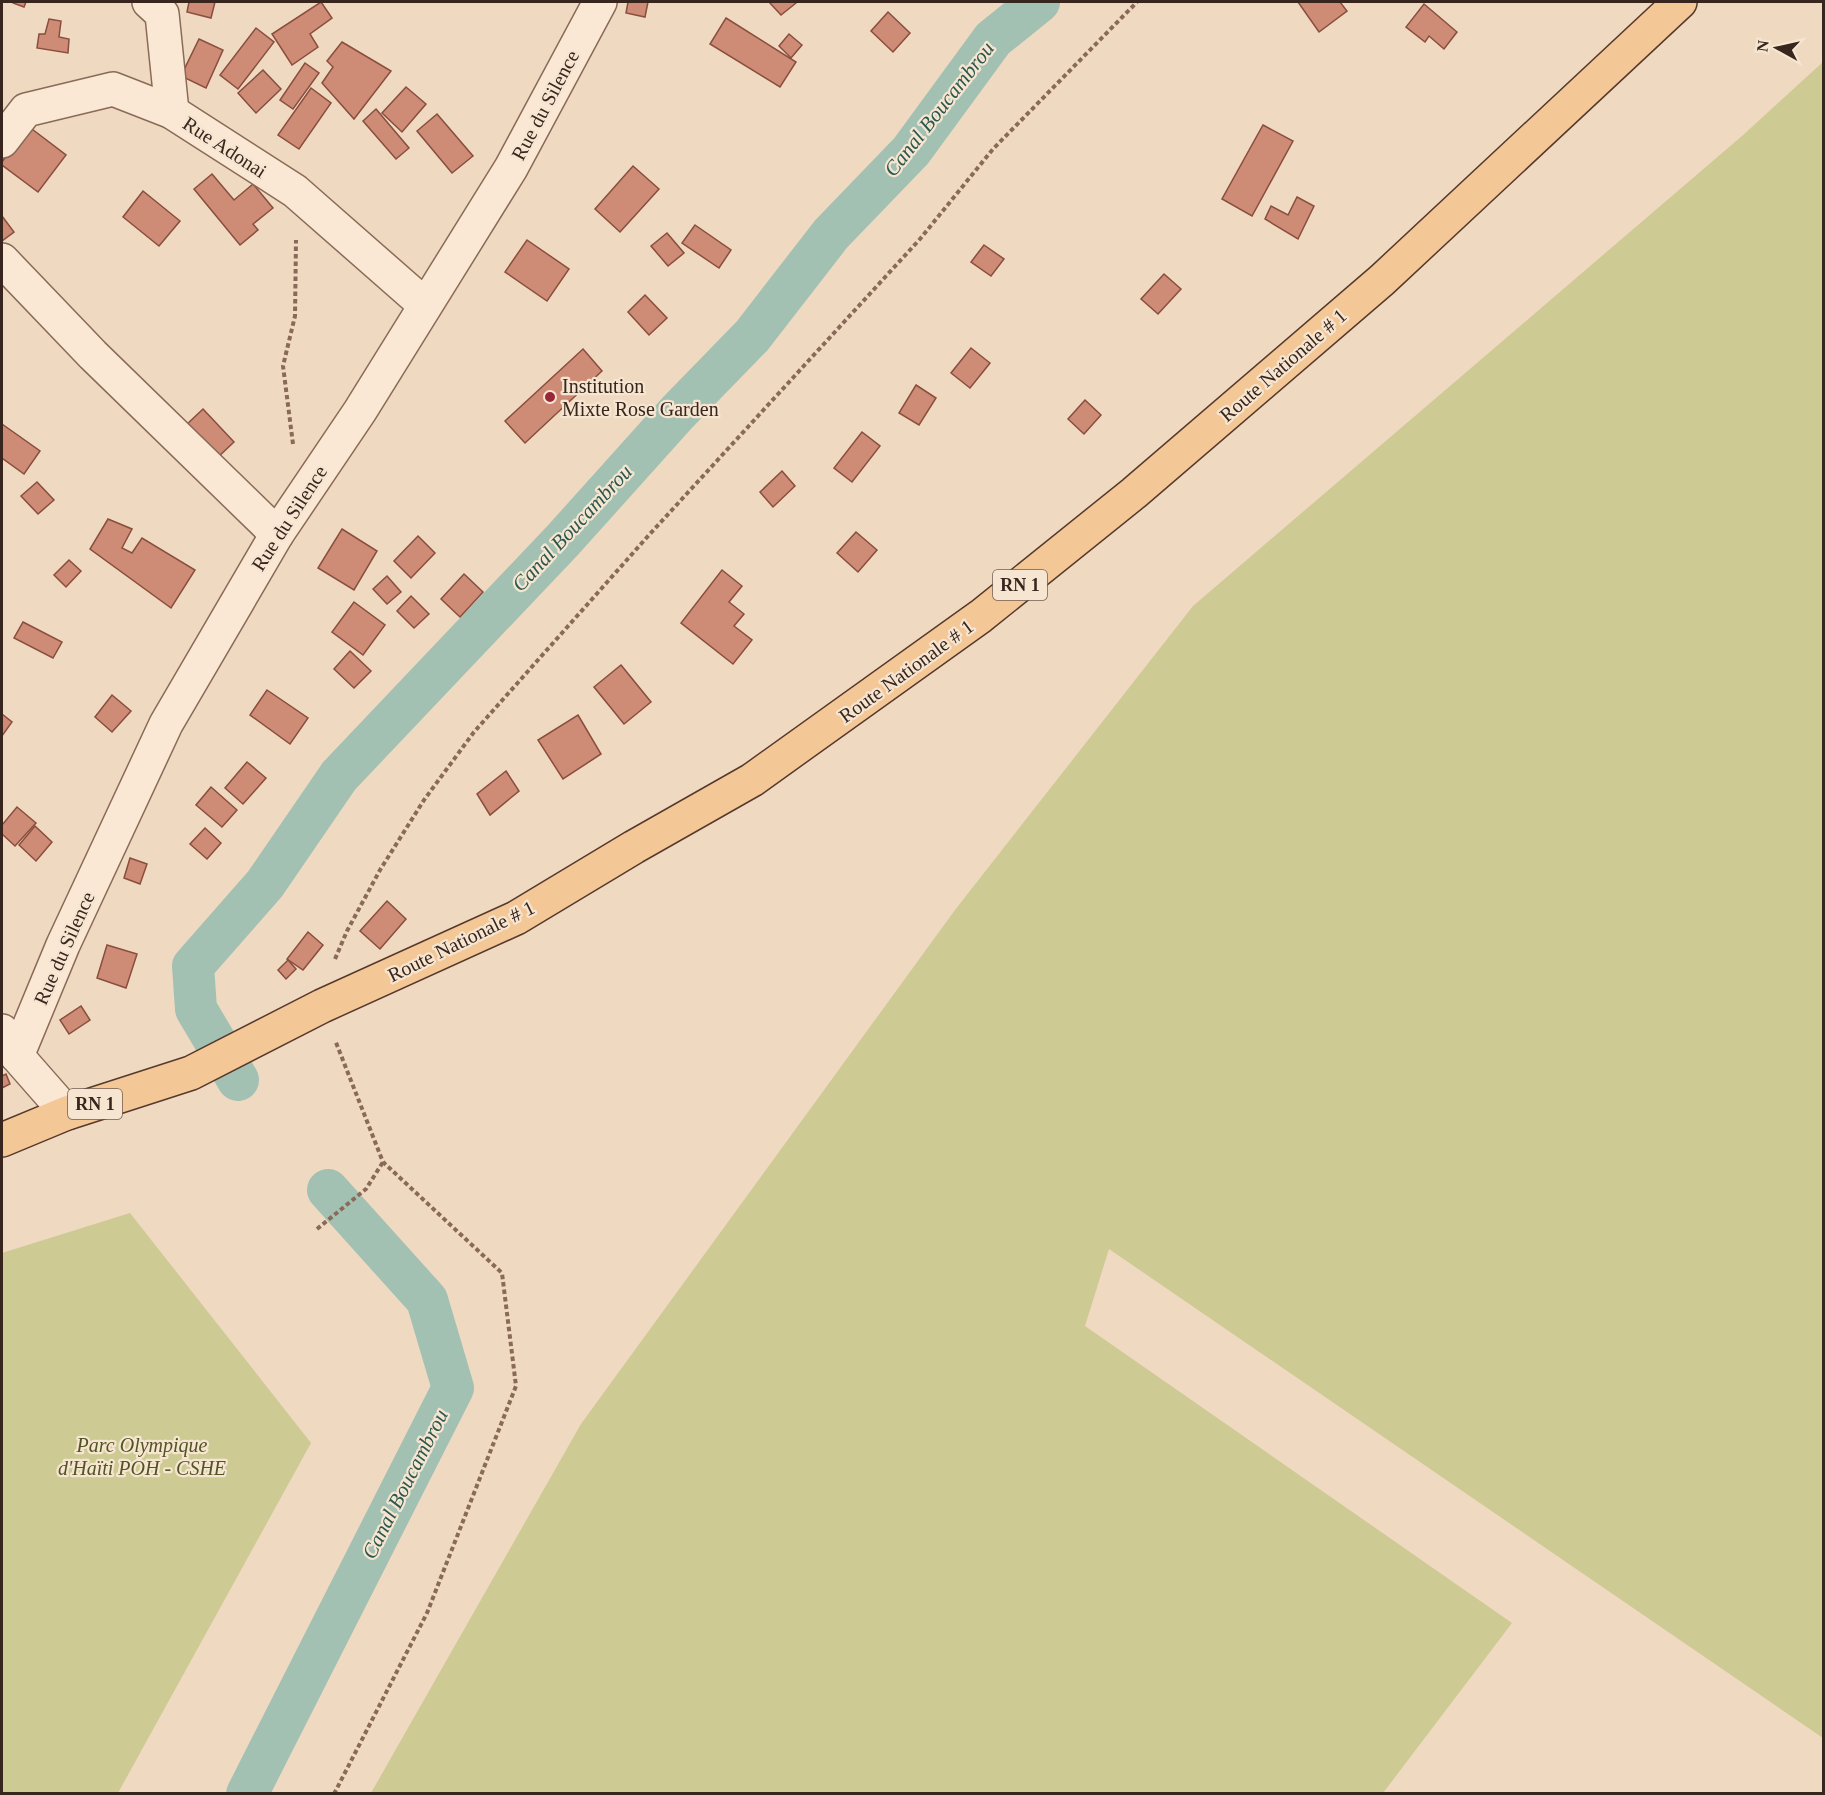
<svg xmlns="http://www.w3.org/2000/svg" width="1825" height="1795" viewBox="0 0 1825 1795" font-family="Georgia,serif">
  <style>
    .green { fill: #cdca94 }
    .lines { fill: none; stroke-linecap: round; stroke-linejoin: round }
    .canal { stroke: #a3c1b3; stroke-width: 42 }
    .building { fill: #ce8b75; stroke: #894e3d; stroke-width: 1.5 }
    .minor-casing { stroke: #896a58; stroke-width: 36 }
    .major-casing { stroke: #56392c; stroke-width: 36 }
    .path { stroke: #896a58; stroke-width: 4; stroke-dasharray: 4.5 3; stroke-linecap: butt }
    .minor { stroke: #fae8d4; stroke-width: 33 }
    .major { stroke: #f4c797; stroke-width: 33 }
    .poi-dot { fill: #9a263a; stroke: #f6e5d0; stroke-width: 2 }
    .labels { text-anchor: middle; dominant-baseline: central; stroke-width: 4.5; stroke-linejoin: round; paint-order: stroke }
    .shield { fill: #f6e5d0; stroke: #715f53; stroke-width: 1.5 }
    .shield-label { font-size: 18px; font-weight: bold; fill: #38251d }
    .street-label { font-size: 20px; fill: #38251d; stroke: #f6e5d0 }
    .poi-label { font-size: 20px; fill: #38251d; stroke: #f6e5d0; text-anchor: start }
    .park-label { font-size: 20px; font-style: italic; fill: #515523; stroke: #f6e5d0 }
    .water-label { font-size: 21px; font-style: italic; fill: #2b584e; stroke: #f6e5d0 }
  </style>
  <rect width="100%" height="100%" fill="#efd9c1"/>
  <!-- green -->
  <g class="green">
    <path d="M1823 62V1738L1109 1249 1085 1326 1512 1623 1383 1793H371L581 1424 955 910 1193 606 1742 136Z"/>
    <path d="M130 1213 311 1443 118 1793H2V1253Z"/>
  </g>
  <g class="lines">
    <!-- canal -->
    <g class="canal">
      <path d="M238 1080 196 1009 193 966 265 884 339 776 563 540 678 412 752 336 831 234 911 151 993 39 1039 2"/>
      <path d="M247 1794 453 1388 427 1300 328 1190"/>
    </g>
  </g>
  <!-- building -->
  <g class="building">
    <path d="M13 2H26L24 7 13 3Z"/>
    <path d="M189 2H215L211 18 187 12Z"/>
    <path d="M321 2 332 18 310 34 318 47 292 65 272 34Z"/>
    <path d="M628 2H648L645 17 626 13Z"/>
    <path d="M769 2H795L796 3 781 15Z"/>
    <path d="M1298 2H1340L1347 11 1319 32Z"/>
    <path d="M1424 4 1457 32 1444 49 1429 36 1425 42 1406 27Z"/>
    <path d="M888 12 910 33 893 52 871 31Z"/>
    <path d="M726 18 796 62 780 87 710 44Z"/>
    <path d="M49 19 61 21 59 37 69 39 68 53 37 48 39 34H45Z"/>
    <path d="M256 28 274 42 238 89 220 75Z"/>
    <path d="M789 34 802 45 791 58 779 46Z"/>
    <path d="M199 39 223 50 206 88 181 76Z"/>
    <path d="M342 42 391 71 354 119 322 83 333 67 327 61Z"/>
    <path d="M305 63 319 73 293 109 280 100Z"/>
    <path d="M263 70 281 89 256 113 238 93Z"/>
    <path d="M406 87 426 104 402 132 382 113Z"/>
    <path d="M311 88 331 103 299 149 278 135Z"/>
    <path d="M376 109 409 148 396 159 363 121Z"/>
    <path d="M437 114 473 156 452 173 417 131Z"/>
    <path d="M1263 125 1293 141 1252 216 1222 199Z"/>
    <path d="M28 126 66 155 38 192 2 165V162Z"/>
    <path d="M633 166 659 189 620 232 595 209Z"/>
    <path d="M212 174 234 200 253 184 273 208 253 224 258 230 240 245 194 189Z"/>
    <path d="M143 191 180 221 159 246 123 217Z"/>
    <path d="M1297 197 1314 206 1298 239 1265 219 1271 206 1288 215Z"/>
    <path d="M2 216 14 232 2 241Z"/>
    <path d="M695 225 731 250 719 268 682 243Z"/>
    <path d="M667 233 684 253 668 266 651 246Z"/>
    <path d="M527 240 569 269 547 301 505 272Z"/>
    <path d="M984 245 1004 259 991 276 971 262Z"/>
    <path d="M1164 274 1181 289 1158 314 1141 299Z"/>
    <path d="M645 295 667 318 649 335 628 312Z"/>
    <path d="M971 348 990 363 970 388 951 373Z"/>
    <path d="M583 349 602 371 525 443 505 421Z"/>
    <path d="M916 385 936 398 919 425 899 413Z"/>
    <path d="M1085 400 1101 415 1084 434 1068 419Z"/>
    <path d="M203 409 234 442 215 460 184 427Z"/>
    <path d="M2 424 40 451 24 474 2 458Z"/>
    <path d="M862 432 880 446 852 482 834 468Z"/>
    <path d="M782 471 795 486 773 507 760 492Z"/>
    <path d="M37 482 54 500 38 514 21 496Z"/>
    <path d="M108 519 132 529 122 548 132 553 142 538 195 570 171 608 90 549Z"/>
    <path d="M342 529 377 551 354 590 318 568Z"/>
    <path d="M856 532 877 550 858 572 837 553Z"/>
    <path d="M418 536 435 553 411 578 394 561Z"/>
    <path d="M69 560 81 571 66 587 54 575Z"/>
    <path d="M722 570 742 586 729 602 744 614 734 626 752 640 733 664 681 623Z"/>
    <path d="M464 574 483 592 460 617 441 599Z"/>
    <path d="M387 576 401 592 387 604 373 589Z"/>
    <path d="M411 596 429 614 414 628 397 611Z"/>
    <path d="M354 602 385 625 363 655 332 632Z"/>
    <path d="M23 622 62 642 53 658 14 638Z"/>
    <path d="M350 651 371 671 354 688 334 669Z"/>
    <path d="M621 665 651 702 624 724 594 687Z"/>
    <path d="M267 690 308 718 290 744 250 715Z"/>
    <path d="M112 695 131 711 112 732 95 717Z"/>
    <path d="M2 714 12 722 2 736Z"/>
    <path d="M578 715 601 754 563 779 538 740Z"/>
    <path d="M247 762 266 778 243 804 225 788Z"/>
    <path d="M506 771 519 791 490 815 477 794Z"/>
    <path d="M211 787 237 810 222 827 196 805Z"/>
    <path d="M17 807 36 823 15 846 2 834V825Z"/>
    <path d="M35 826 52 842 36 861 19 845Z"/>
    <path d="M205 828 221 843 207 859 190 844Z"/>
    <path d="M130 858 147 864 140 884 124 878Z"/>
    <path d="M387 901 406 919 380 949 360 931Z"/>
    <path d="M308 932 323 945 303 970 287 959Z"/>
    <path d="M107 945 137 954 126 988 97 978Z"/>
    <path d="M288 960 296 969 286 979 278 970Z"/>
    <path d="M81 1006 90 1020 69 1034 60 1020Z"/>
    <path d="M6 1074 10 1084 2 1088V1076Z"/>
  </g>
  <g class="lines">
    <!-- minor casing -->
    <g class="minor-casing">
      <g id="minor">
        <path d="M149 2 162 14 172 112"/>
        <path d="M2 141 26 110 113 89 172 112 295 191 425 305"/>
        <path d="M2 260 93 355 277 534"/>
        <path d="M2 1031 17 1056 67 1113"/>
        <path d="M17 1056 63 945 166 724 277 534 360 411 511 168 600 2"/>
      </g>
    </g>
    <!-- major casing -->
    <g class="major-casing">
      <path id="major" d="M2 1140 67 1113 191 1073 322 1006 516 918 634 847 752 780 981 616 1134 493 1382 280 1680 2"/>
    </g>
    <!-- path -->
    <g class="path">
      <path d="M293 444 283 366 295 316 296 240"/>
      <path d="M335 959 347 931 380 870 424 800 474 732 649 535 920 239 993 149 1137 2"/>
      <path d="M317 1229 366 1189 383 1162"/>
      <path d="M334 1794 427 1613 516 1386 502 1273 383 1162 335 1040"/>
    </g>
    <!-- minor -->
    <use href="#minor" class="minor"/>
    <!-- major -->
    <use href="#major" class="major"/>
  </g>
  <!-- markers -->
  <circle class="poi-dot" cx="550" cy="397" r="6"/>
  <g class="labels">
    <!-- shield labels -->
    <g class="shield">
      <rect x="993" y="570" width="54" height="30" rx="4.5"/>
      <rect x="68" y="1089" width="54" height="30" rx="4.5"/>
    </g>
    <g class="shield-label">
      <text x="1020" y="585">RN 1</text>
      <text x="95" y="1104">RN 1</text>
    </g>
    <!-- street labels -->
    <g class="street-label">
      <text transform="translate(545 105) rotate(-62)">Rue du Silence</text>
      <text transform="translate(225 147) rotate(33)">Rue Adonai</text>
      <text transform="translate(1283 365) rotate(-41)">Route Nationale # 1</text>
      <text transform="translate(289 518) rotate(-57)">Rue du Silence</text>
      <text transform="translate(906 671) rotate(-36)">Route Nationale # 1</text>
      <text transform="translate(461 941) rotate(-26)">Route Nationale # 1</text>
      <text transform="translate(64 948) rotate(-66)">Rue du Silence</text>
    </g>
    <!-- poi labels -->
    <g class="poi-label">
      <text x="562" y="386">Institution<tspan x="562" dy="23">Mixte Rose Garden</tspan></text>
    </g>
    <!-- park labels -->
    <g class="park-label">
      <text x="142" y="1445">Parc Olympique<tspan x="142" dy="23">d'Haïti POH - CSHE</tspan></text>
    </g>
    <!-- water labels -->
    <g class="water-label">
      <text transform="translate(939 109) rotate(-52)">Canal Boucambrou</text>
      <text transform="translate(572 528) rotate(-47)">Canal Boucambrou</text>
      <text transform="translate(405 1484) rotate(-63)">Canal Boucambrou</text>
    </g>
  </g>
  <!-- border -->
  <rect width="1825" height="1795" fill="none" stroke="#38251d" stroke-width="6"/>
  <!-- north arrow -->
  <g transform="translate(1777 48) rotate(278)" stroke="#f6e5d0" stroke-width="4.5" paint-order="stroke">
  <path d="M0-4.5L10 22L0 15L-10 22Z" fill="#38251d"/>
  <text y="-9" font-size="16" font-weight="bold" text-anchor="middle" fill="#38251d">N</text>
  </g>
</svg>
